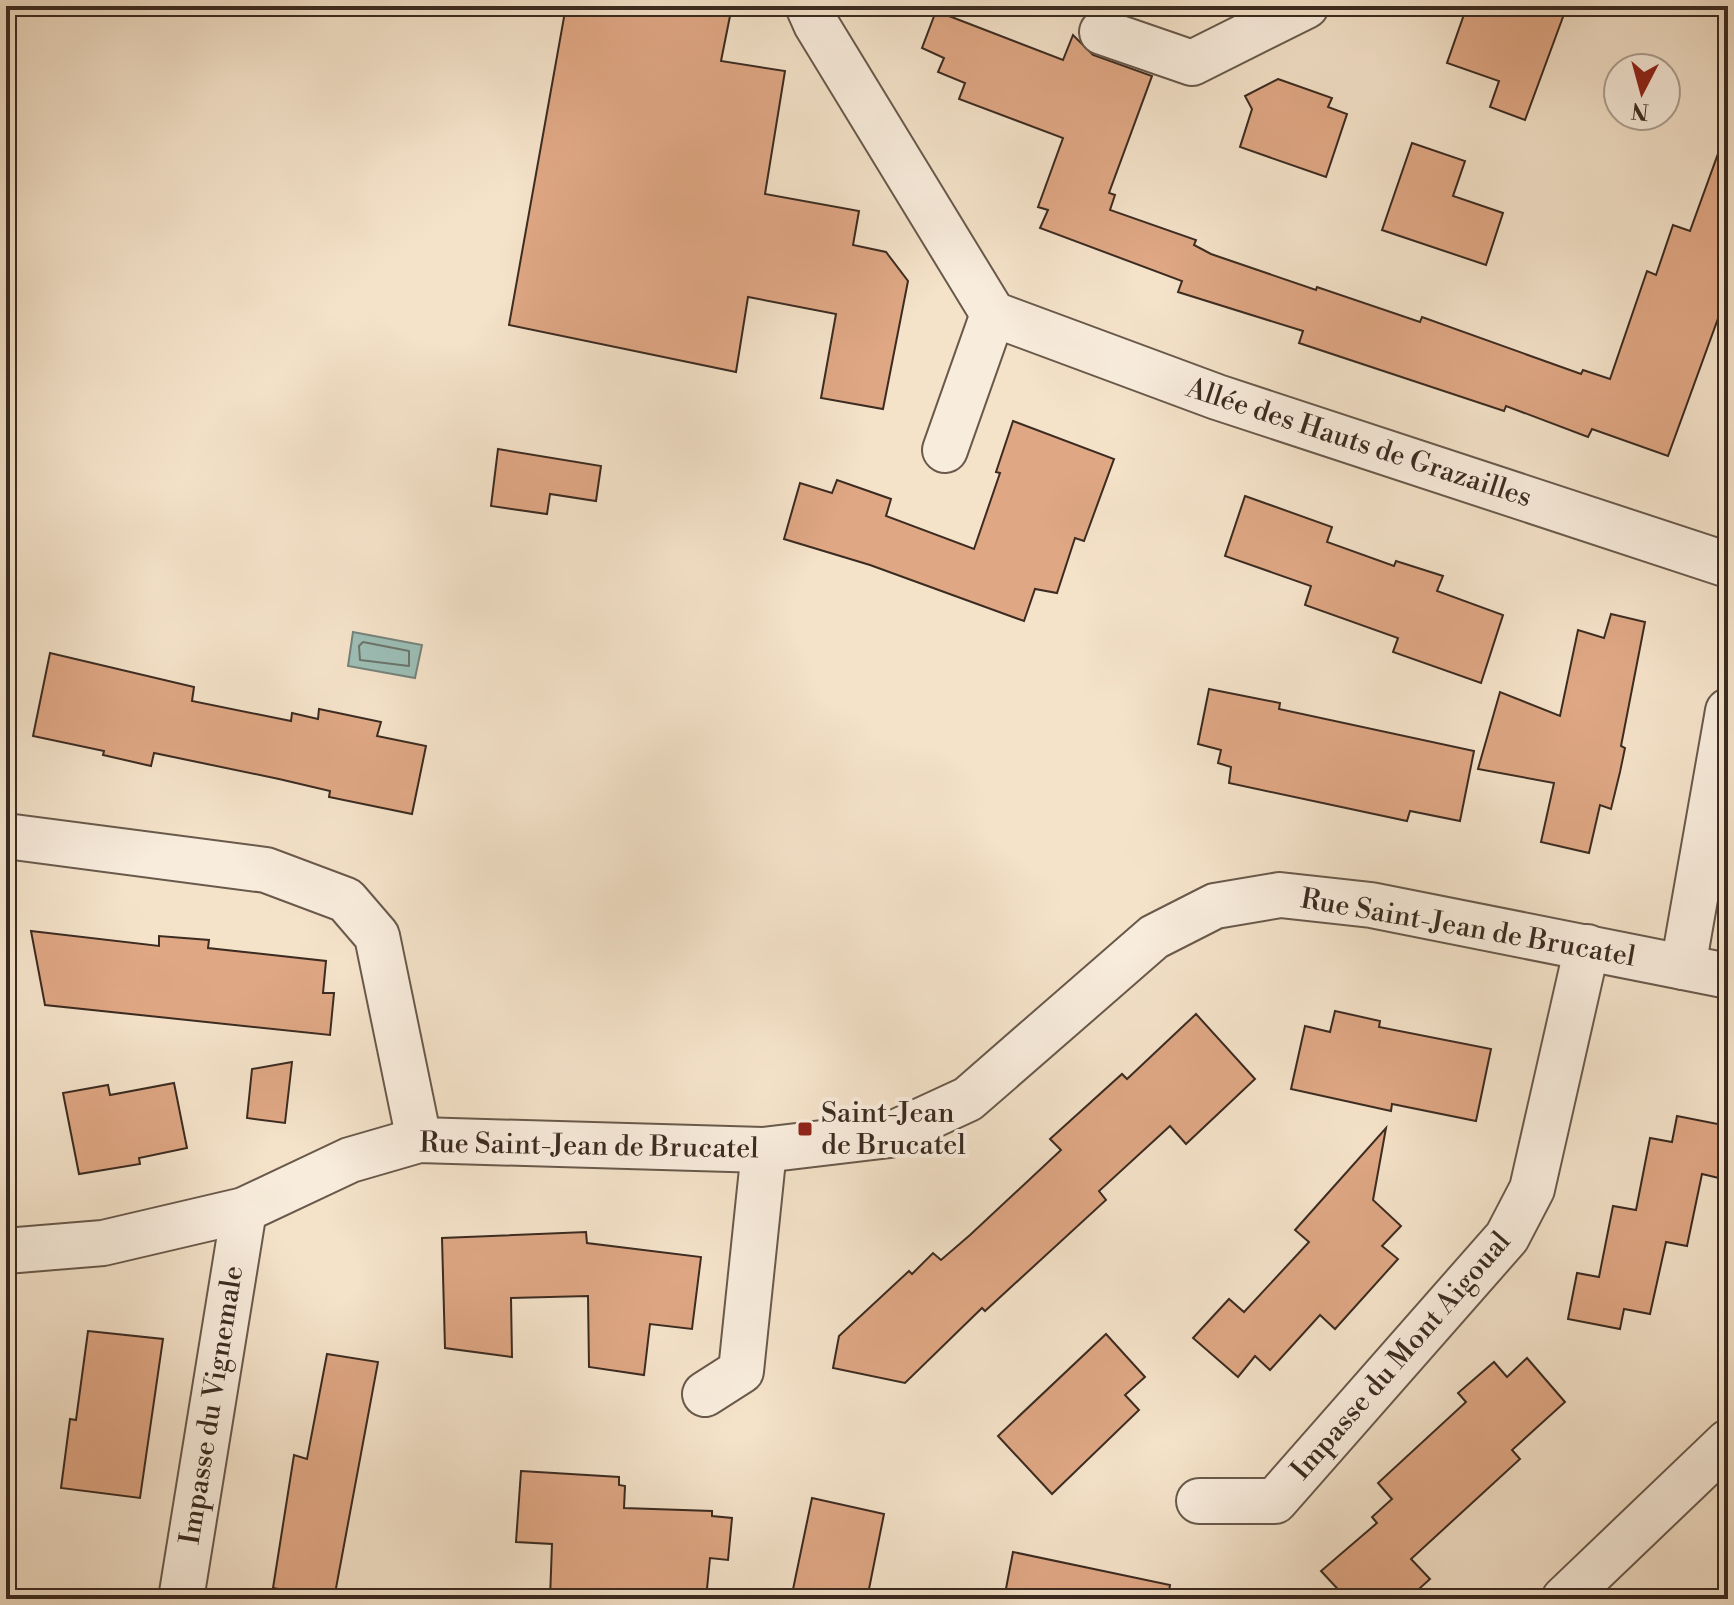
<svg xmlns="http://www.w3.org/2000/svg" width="1734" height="1605" viewBox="0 0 1734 1605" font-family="'Libre Bodoni',serif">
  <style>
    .water { fill: #9cbeb6; stroke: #75837a; stroke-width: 2 }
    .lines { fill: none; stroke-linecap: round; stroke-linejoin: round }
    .shore { stroke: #6c746c; stroke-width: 2 }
    .building { fill: #dfa784; stroke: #3b2b21; stroke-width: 2 }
    .minor-casing { stroke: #69594b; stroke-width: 48 }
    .tertiary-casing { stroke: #69594b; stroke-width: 48 }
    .minor { stroke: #f8ecdc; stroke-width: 44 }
    .tertiary { stroke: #f8ecdc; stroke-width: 44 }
    .poi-dot { fill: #8f2418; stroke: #f8ecdc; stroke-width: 3 }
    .labels { text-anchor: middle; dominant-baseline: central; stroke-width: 8; stroke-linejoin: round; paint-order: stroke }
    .street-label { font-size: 28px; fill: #3b2b21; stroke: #f8ecdc }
    .poi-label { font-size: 28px; fill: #3b2b21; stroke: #f8ecdc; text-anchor: start }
  </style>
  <rect width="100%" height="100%" fill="#f4e2c9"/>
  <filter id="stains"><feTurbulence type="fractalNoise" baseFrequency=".0025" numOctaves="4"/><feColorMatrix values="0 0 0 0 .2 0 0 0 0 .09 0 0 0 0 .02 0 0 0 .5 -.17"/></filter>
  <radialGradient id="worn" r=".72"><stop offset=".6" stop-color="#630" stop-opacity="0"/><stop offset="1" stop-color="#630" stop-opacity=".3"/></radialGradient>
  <!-- water -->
  <path class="water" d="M353 632 422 645 415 678 348 666Z"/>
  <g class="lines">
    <!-- shore -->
    <path class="shore" d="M363 642 409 651V666L360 660 359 646Z"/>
  </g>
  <!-- building -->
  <g class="building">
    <path d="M566 6H705L730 16 721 61 785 71 765 194 859 211 853 245 886 252 908 281 883 409 821 398 836 314 748 297 736 372 509 325Z"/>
    <path d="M1467 6H1567L1525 120 1490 107 1499 81 1447 63Z"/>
    <path d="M936 11 1063 60 1073 35 1093 55 1152 76 1109 193 1115 195 1110 210 1196 240 1194 245 1211 254 1316 290 1317 287 1420 322 1422 317 1581 374 1583 370 1610 379 1647 271 1656 275 1673 225 1690 231 1723 140 1728 141V291L1668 456 1592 429 1588 437 1506 406 1504 411 1299 343 1303 331 1178 292 1182 281 1040 228 1048 210 1038 207 1063 138 959 99 965 83 938 72 944 58 922 48Z"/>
    <path d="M1278 79 1332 98 1328 107 1347 114 1326 177 1240 147 1252 109 1245 96Z"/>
    <path d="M1412 143 1465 161 1453 196 1503 213 1486 265 1382 230Z"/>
    <path d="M1013 421 1114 459 1084 541 1075 538 1057 593 1035 589 1024 621 870 565 784 539 800 483 832 493 837 480 891 499 886 516 974 549 1000 473 996 472Z"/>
    <path d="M498 449 601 466 596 501 550 494 547 514 491 506Z"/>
    <path d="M1245 496 1332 527 1327 542 1394 566 1396 561 1443 576 1437 591 1503 615 1481 683 1393 652 1398 638 1305 605 1311 586 1225 556Z"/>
    <path d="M1611 614 1645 622 1621 746 1625 748 1620 772 1611 809 1600 805 1589 853 1541 842 1554 783 1478 769 1500 692 1560 716 1578 630 1604 638Z"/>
    <path d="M50 653 194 687 192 701 291 721 292 713 318 719 319 709 381 722 377 736 426 746 412 814 329 797 330 791 279 779 154 753 151 766 103 755 104 751 33 736Z"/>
    <path d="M1209 689 1280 703 1279 709 1474 751 1460 821 1410 811 1407 821 1229 783 1231 767 1218 763 1221 750 1198 744Z"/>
    <path d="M31 931 159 946V936L209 940 208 948 326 961 323 993H334L330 1035 45 1005Z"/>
    <path d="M1335 1011 1380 1021 1379 1027 1491 1049 1476 1121 1392 1104 1391 1111 1291 1089 1305 1026 1330 1032Z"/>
    <path d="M1196 1014 1255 1079 1186 1144 1170 1126 1099 1191 1106 1200 985 1311 982 1308 905 1383 833 1368 839 1336 909 1271 912 1274 933 1253 941 1260 970 1235 1061 1150 1050 1139 1122 1074 1127 1079Z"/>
    <path d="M292 1062 285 1123 247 1118 252 1069Z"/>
    <path d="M174 1083 187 1148 139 1158 140 1164 79 1174 63 1093 108 1085 110 1095Z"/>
    <path d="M1677 1116 1728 1126V1154L1723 1179 1702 1174 1687 1246 1666 1242 1650 1314 1624 1309 1620 1329 1568 1319 1577 1273 1599 1277 1613 1206 1636 1210 1650 1138 1672 1142Z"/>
    <path d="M1386 1128 1373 1200 1401 1226 1382 1246 1398 1259 1335 1329 1320 1315 1270 1370 1255 1356 1238 1377 1193 1338 1229 1299 1244 1312 1309 1242 1295 1230Z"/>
    <path d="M586 1232 587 1243 701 1257 692 1329 650 1324 644 1375 589 1367 588 1296 511 1298 512 1357 445 1348 442 1238Z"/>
    <path d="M88 1331 163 1339 140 1498 61 1488 70 1419 76 1420Z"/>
    <path d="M1106 1334 1145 1377 1125 1395 1139 1410 1052 1494 998 1436Z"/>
    <path d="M327 1354 378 1362 334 1599 273 1588 294 1455 307 1459Z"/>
    <path d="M1527 1358 1565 1402 1512 1450 1520 1459 1411 1559 1430 1579 1408 1599H1347L1321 1571 1377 1523 1372 1517 1392 1499 1378 1483 1466 1402 1458 1393 1494 1362 1507 1377Z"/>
    <path d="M521 1471 619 1477V1485L625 1486 624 1508 712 1511V1516L732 1518 728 1560 710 1558 706 1599H550L552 1544 516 1542Z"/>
    <path d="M812 1498 884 1514 867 1599H791Z"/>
    <path d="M1013 1552 1170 1585 1168 1599H1004Z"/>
  </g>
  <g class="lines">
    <!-- minor casing -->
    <g class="minor-casing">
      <g id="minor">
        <path d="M808 6 816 24 993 314 1217 397 1728 565"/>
        <path d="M1102 32 1192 63 1306 6"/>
        <path d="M945 450 993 314"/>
        <path d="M6 836 266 870 346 900 377 936 419 1140"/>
        <path d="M1683 967 1728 711"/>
        <path d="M6 1251 103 1243 244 1210 350 1160 419 1140 764 1150 890 1135 968 1099 1154 937 1215 906 1280 895 1371 905 1728 976"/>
        <path d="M705 1394 741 1371 764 1150"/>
        <path d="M1199 1501H1275L1507 1237 1532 1189 1587 947"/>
        <path d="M181 1599 244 1210"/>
      </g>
    </g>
    <!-- tertiary casing -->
    <g class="tertiary-casing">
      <path id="tertiary" d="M1564 1599 1728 1442"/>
    </g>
    <!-- minor -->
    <use href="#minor" class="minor"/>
    <!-- tertiary -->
    <use href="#tertiary" class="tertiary"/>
  </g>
  <!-- markers -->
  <rect class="poi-dot" x="797" y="1121" width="16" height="16" rx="4"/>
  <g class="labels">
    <!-- street labels -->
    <g class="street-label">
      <text transform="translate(1359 443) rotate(18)">Allée des Hauts de Grazailles</text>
      <text transform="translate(1468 928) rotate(10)">Rue Saint-Jean de Brucatel</text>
      <text transform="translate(589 1146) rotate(1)">Rue Saint-Jean de Brucatel</text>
      <text transform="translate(1401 1356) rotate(-49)">Impasse du Mont Aigoual</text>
      <text transform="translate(212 1405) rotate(-81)">Impasse du Vignemale</text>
    </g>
    <!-- poi labels -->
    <g class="poi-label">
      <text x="821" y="1113">Saint-Jean<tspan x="821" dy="32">de Brucatel</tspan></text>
    </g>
  </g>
  <!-- margin -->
  <rect width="1734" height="1605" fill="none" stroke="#f4e2c9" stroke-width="32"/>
  <rect x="8" y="8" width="1718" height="1589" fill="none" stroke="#3b2b21" stroke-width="4"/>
  <rect x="16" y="16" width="1702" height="1573" fill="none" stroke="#3b2b21" stroke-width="2"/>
  <!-- north arrow -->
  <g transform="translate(1642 92) rotate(186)"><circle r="38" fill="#f8ecdc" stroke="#ac9f91" stroke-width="2"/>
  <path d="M0-6L14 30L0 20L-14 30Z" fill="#8f2418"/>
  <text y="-12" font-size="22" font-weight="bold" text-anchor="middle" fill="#3b2b21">N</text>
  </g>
  <rect width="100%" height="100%" filter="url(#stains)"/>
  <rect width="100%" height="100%" fill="url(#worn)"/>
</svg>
